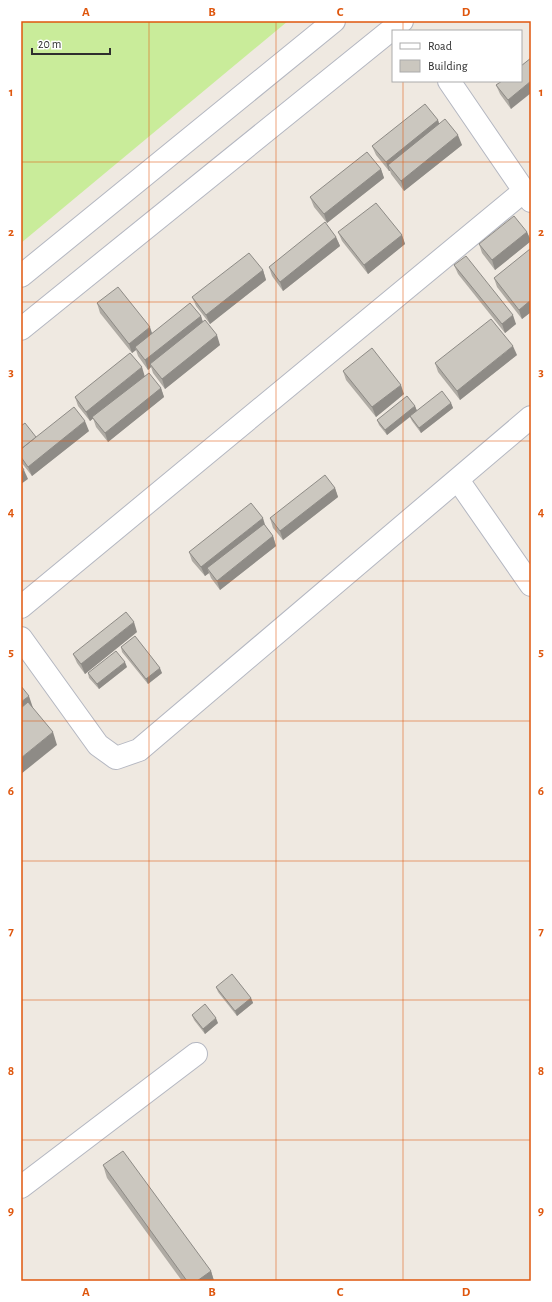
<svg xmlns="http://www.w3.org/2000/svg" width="552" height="1302" viewBox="0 0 552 1302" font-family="'Alegreya Sans',sans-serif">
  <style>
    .pitch { fill: #c9ec9a }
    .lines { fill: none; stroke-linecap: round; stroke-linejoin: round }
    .minor-casing { stroke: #b4b7c1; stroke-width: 24 }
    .minor { stroke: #fff; stroke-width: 22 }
    .wall { fill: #afaba4 }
    .shaded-wall { fill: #8e8b86 }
    .building { fill: #cbc7bf; stroke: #8e8b86 }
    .grid { fill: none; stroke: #df570e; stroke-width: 1; stroke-opacity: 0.55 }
    .neatline { fill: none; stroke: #df570e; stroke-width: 1.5 }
    .grid-label { font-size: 13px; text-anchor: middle; font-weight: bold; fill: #df570e }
  </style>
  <rect width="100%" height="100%" fill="#efe9e1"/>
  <!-- pitch -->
  <path class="pitch" d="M21 21H288L21 243Z"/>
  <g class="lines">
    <!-- minor casing -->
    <g class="minor-casing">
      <g id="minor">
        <path d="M449 81 531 201"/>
        <path d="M21 276 334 21"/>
        <path d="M21 329 402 21"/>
        <path d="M458 480 531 585"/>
        <path d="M21 607 524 191"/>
        <path d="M21 638 98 745 116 758 139 750 531 417"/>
        <path d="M21 1187 196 1054"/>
      </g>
    </g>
    <!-- minor -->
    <use href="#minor" class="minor"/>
  </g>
  <!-- wall -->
  <g class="wall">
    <path d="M531 58 511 109 500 94 496 85Z"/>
    <path d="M438 120 439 124 462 145 404 191 391 174 390 171H389L376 155 372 146Z"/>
    <path d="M381 169 384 178 327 223 314 207 310 197Z"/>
    <path d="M338 232 402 235 405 244 368 274 342 241Z"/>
    <path d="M527 232 531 241 495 270 482 253 479 244Z"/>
    <path d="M336 237 340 246 283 291 272 276 269 267Z"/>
    <path d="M531 250V312L522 319 497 287 494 278Z"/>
    <path d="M454 265 516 324 505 333 458 274Z"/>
    <path d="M263 270 266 280 210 324 196 306 192 297Z"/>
    <path d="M97 303 152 333 201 316 203 322 220 345 165 389 153 373 151 367 148 370 138 356 136 350 132 353 100 313Z"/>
    <path d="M517 355 460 400 438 372 435 363Z"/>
    <path d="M343 371 404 394 376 417 346 380Z"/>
    <path d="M145 376 161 388 164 397 108 442 96 427 93 418 90 421 78 406 75 397Z"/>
    <path d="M451 403 453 408 421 433 412 421 410 417 387 435 379 425 377 420 415 406 417 411Z"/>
    <path d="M21 426 36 437 89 431 32 476 21 462Z"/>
    <path d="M335 488 338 497 283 540 273 528 270 518Z"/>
    <path d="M266 527 273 536 276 546 220 590 211 578 209 573 205 576 192 561 189 552Z"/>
    <path d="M137 632 85 674 77 663 73 654Z"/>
    <path d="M121 647 162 673 148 684 122 652Z"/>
    <path d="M127 667 99 689 89 678 88 673Z"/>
    <path d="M216 987 251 998 253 1003 237 1016 218 992Z"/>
    <path d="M192 1015 218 1023 205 1034 194 1020Z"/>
    <path d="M103 1165 211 1271 214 1281H182L107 1178Z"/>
  </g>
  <!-- shaded-wall -->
  <g class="shaded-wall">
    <path d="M531 81V93L511 109 508 100Z"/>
    <path d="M438 120 441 130 388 165 390 171H389L386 162Z"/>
    <path d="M458 135 462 145 404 191 401 181Z"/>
    <path d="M381 169 384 178 327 223 324 214Z"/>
    <path d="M527 232 531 241 495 270 492 260Z"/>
    <path d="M402 235 405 244 368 274 364 265Z"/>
    <path d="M336 237 340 246 283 291 280 282Z"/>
    <path d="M263 270 266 280 210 324 206 315Z"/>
    <path d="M531 300V312L522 319 519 310Z"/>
    <path d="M513 315 516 324 505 333 502 324Z"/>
    <path d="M201 316 204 326 150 364 151 367 148 370 145 360Z"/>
    <path d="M150 327 153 336 135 347 136 350 132 353 129 344Z"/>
    <path d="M217 335 220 345 165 389 162 379Z"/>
    <path d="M513 346 517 355 460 400 457 391Z"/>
    <path d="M142 367 145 377 90 421 86 412Z"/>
    <path d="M401 385 404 394 376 417 372 407Z"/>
    <path d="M161 388 164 397 108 442 105 433Z"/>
    <path d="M451 403 453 408 421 433 419 428Z"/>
    <path d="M415 406 417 411 387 435 385 430Z"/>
    <path d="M85 421 89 431 32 476 28 467Z"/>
    <path d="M24 470 28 479 21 484V472Z"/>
    <path d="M335 488 338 497 283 540 280 531Z"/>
    <path d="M263 518 266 528 207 568 209 573 205 576 201 567Z"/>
    <path d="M273 536 276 546 220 590 217 581Z"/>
    <path d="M134 622 137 632 85 674 81 664Z"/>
    <path d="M125 662 127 667 99 689 97 684Z"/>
    <path d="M160 668 162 673 148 684 146 679Z"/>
    <path d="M29 696 33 708 21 719V702Z"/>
    <path d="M53 732 57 745 21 774V758Z"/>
    <path d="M251 998 253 1003 237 1016 235 1011Z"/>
    <path d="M216 1018 218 1023 205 1034 203 1029Z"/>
    <path d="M211 1271 214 1281H197Z"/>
  </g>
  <!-- building -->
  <g class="building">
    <path d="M531 58V81L508 100 496 85 502 81H521V66Z"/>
    <path d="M425 104 438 120 386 162 372 146Z"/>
    <path d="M445 119 458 135 401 181 388 165Z"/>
    <path d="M367 152 381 169 324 214 310 197Z"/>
    <path d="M376 203 402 235 364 265 338 232Z"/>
    <path d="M514 216 527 232 492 260 479 244Z"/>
    <path d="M325 222 336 237 280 282 269 267Z"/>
    <path d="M530 249 531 250V300L519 310 494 278Z"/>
    <path d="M249 253 263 270 206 315 192 297Z"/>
    <path d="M466 256 513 315 502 324 454 265Z"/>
    <path d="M118 287 150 327 129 344 97 303Z"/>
    <path d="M190 303 201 316 145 360 135 347Z"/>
    <path d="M491 319 513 346 457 391 435 363Z"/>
    <path d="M205 320 217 335 162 379 150 364Z"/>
    <path d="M372 348 401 385 372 407 343 371Z"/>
    <path d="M130 353 142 367 86 412 75 397Z"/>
    <path d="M149 373 161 388 105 433 92 417Z"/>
    <path d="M442 391 451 403 419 428 410 416Z"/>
    <path d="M407 396 415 406 385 430 377 420Z"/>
    <path d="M74 407 85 421 28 467 21 457V449Z"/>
    <path d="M25 423 36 437 21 449V426Z"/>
    <path d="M21 465 24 470 21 472Z"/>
    <path d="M325 475 335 488 280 531 270 518Z"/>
    <path d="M251 503 263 518 201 567 189 552Z"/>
    <path d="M264 524 273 536 217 581 207 568Z"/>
    <path d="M126 612 134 622 81 664 73 654Z"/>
    <path d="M135 636 160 668 146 679 121 647Z"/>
    <path d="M116 651 125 662 97 684 88 673Z"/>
    <path d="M21 686 29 696 21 702Z"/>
    <path d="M28 702 53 732 21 758V708Z"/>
    <path d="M232 974 251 998 235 1011 216 987Z"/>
    <path d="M205 1004 216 1018 203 1029 192 1015Z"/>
    <path d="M123 1151 211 1271 197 1281H187L103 1165Z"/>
  </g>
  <!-- grid -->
  <path class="grid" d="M149 21V1281M276 21V1281M403 21V31M403 81V1281M21 162H531M21 302H531M21 441H531M21 581H531M21 721H531M21 861H531M21 1000H531M21 1140H531"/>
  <!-- border -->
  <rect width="552" height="1302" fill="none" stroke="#ffffff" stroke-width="44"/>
  <!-- legend -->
  <rect x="392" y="30" width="130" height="52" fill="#ffffff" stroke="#ababab"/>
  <rect x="400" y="43" width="20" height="6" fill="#ffffff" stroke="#ababab"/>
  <text x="428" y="50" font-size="12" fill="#2e2e2e">Road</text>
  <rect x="400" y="60" width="20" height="12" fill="#cbc7bf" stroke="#ababab"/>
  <text x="428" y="70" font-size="12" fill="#2e2e2e">Building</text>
  <!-- scale -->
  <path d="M32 48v6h78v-6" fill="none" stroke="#2e2e2e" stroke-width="2"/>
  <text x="38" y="48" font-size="12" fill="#2e2e2e" stroke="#ffffff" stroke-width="3" paint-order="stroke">20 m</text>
  <rect x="22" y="22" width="508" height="1258" class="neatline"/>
  <g class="grid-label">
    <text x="86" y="16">A</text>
    <text x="212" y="16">B</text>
    <text x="340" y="16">C</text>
    <text x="466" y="16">D</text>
    <text x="11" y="96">1</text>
    <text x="541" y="96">1</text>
    <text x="11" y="236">2</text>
    <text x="541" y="236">2</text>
    <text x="11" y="376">3</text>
    <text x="541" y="376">3</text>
    <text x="11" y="516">4</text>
    <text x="541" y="516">4</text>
    <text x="11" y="656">5</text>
    <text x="541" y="656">5</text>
    <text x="11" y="795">6</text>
    <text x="541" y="795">6</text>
    <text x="11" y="935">7</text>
    <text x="541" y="935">7</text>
    <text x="11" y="1075">8</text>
    <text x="541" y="1075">8</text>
    <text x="11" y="1215">9</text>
    <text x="541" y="1215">9</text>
    <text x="86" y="1296">A</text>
    <text x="212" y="1296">B</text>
    <text x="340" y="1296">C</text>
    <text x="466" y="1296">D</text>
  </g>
</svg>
